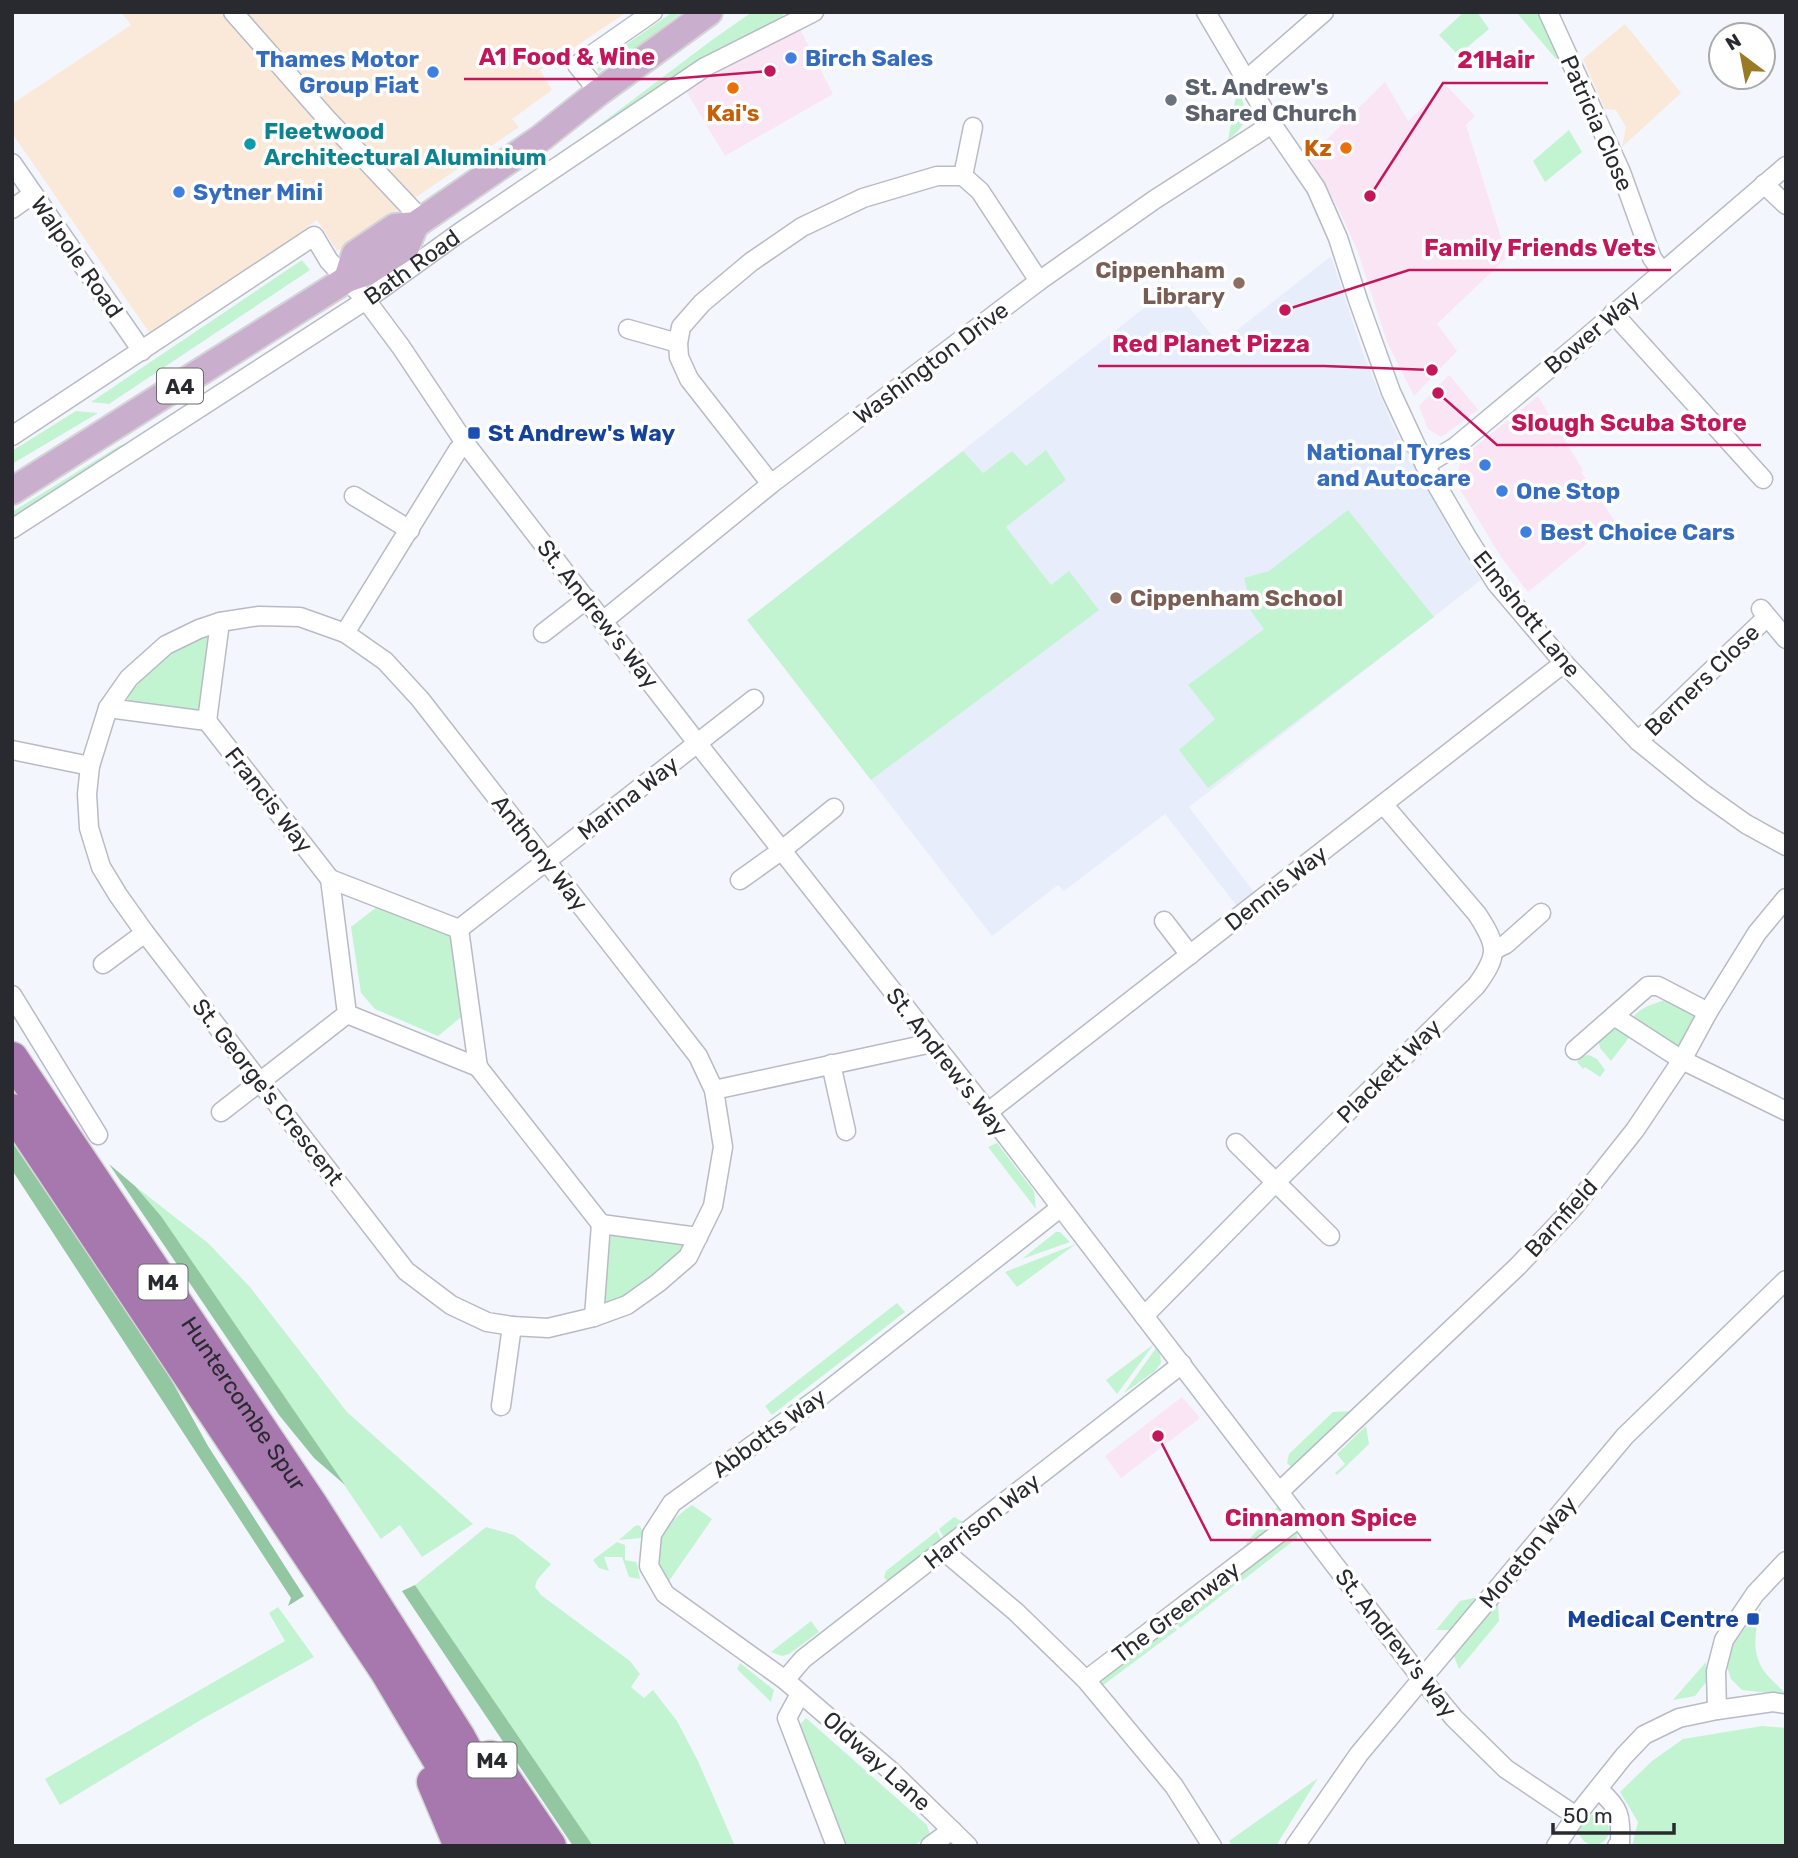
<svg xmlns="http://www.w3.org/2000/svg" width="1798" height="1858" viewBox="0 0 1798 1858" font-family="Rubik,sans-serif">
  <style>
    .commercial { fill: #fae5f5 }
    .industrial { fill: #fae9d8 }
    .built { fill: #e8edfc }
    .green { fill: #c3f4d1 }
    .forest { fill: #93c7a2 }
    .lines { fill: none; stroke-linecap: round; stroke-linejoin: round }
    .street-casing { stroke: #b7bbc6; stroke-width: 21 }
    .primary-casing { stroke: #d4d4d5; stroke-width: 30 }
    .highway-casing { stroke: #d4d4d5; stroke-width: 35 }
    .street { stroke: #fff; stroke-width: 18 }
    .primary { stroke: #caaece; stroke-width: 26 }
    .highway { stroke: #a778ad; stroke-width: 32 }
    .shop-dot { fill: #3f7fe0; stroke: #fff; stroke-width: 2.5 }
    .food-dot { fill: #e8710a; stroke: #fff; stroke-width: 2.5 }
    .worship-dot { fill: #6b7280; stroke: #fff; stroke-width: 2.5 }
    .culture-dot { fill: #0f9aa8; stroke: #fff; stroke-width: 2.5 }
    .education-dot { fill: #8d6e63; stroke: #fff; stroke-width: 2.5 }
    .transit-dot { fill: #1a4fb4; stroke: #fff; stroke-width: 2.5 }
    .labels { text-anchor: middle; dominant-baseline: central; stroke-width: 7; stroke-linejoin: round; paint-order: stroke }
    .shield { fill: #fff; stroke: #696a6d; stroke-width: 2 }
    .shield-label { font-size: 21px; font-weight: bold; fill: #292a2f }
    .shop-label { font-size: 23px; font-weight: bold; fill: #366cbe; stroke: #fff; text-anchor: start }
    .worship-label { font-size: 23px; font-weight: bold; fill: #5b616d; stroke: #fff; text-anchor: start }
    .food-label { font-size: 23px; font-weight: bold; fill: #c56008; stroke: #fff }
    .street-label { font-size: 23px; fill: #292a2f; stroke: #fff }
    .culture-label { font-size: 23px; font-weight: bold; fill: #0d838f; stroke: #fff; text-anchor: start }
    .education-label { font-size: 23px; font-weight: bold; fill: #785e54; stroke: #fff; text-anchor: end }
    .transit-label { font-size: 23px; font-weight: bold; fill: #164399; stroke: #fff; text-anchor: start }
    .leader { fill: none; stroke: #c2185b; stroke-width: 2.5 }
    .callout-dot { fill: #c2185b; stroke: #fff; stroke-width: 2.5 }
    .callout-label { font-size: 24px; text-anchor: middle; font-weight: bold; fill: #c2185b; stroke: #fff; stroke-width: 7; stroke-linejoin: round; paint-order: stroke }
  </style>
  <rect width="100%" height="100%" fill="#f4f6fd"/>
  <!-- commercial -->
  <g class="commercial">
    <path d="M794 30 801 31 833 94 725 156 686 91 761 47Z"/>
    <path d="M1385 82 1408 121 1446 85 1475 116 1466 125 1507 257 1437 324 1457 351 1414 396 1387 342 1357 249 1339 210 1309 157Z"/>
    <path d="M1449 375 1482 414 1478 410 1441 437 1428 429 1419 406Z"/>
    <path d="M1538 396 1583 470 1581 472 1615 521 1528 592 1501 557 1455 481 1462 457Z"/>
    <path d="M1182 1397 1200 1418 1121 1478 1105 1456Z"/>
  </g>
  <!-- industrial -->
  <g class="industrial">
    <path d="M121 12H627L540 70 552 90 512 119 519 127 337 251 317 220 155 341 12 133V104L131 25Z"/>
    <path d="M1625 24 1681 93 1622 147 1626 127 1616 110 1605 109 1583 59Z"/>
  </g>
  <!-- built -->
  <path class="built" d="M1331 256 1363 353 1392 424 1455 539 1481 580 1189 807 1254 892 1260 891 1236 911V905L1165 814 1064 891 1058 885 992 936 747 620 1172 286 1218 343 1241 327Z"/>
  <!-- green -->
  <g class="green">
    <path d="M673 12H682L622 59H617L599 72 597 69 605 59Z"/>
    <path d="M752 12H783V23L776 20 660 91 525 181 712 40Z"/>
    <path d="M1464 12H1477L1489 29 1458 55 1439 35Z"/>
    <path d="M1537 12 1558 57 1556 59 1517 13Z"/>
    <path d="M1239 93C1250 115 1247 125 1228 140L1236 95Z"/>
    <path d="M1569 130 1582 152 1545 182 1533 161Z"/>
    <path d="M302 260 310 270 109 404 91 402Z"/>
    <path d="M76 411 98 413 12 464V451Z"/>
    <path d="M148 434 12 523V512L119 446Z"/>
    <path d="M1046 450 1066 480 1006 527 1051 585 1069 571 1099 610 871 780 747 620 963 451 983 473 1012 451 1026 466Z"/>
    <path d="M1348 510 1434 617 1208 788 1179 750 1215 719 1188 685 1264 629 1244 602 1248 593 1244 578 1269 571Z"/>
    <path d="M205 635 215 637 202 711 134 704 128 701V695L148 673 177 649Z"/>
    <path d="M382 903 443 929 457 946 465 1014 438 1036 375 1009 361 993 351 927Z"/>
    <path d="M1665 1000 1696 1016 1677 1049 1634 1023 1633 1017C1641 1007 1653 1004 1665 1000Z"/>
    <path d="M1618 1028 1631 1035 1611 1061 1600 1048 1599 1043C1604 1035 1609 1030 1618 1028Z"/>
    <path d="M1589 1055 1597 1059 1605 1070 1600 1077 1585 1067 1583 1069 1577 1062 1581 1056Z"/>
    <path d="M997 1143 1034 1191 1036 1209 988 1147Z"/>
    <path d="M135 1186 208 1243 250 1287 347 1412 473 1524 422 1557 400 1525 381 1539 161 1216Z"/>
    <path d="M614 1231 682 1239 686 1246 668 1268 637 1293 604 1305 603 1301 611 1235Z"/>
    <path d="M1056 1232H1060L1070 1242 1022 1259Z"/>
    <path d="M1076 1244 1017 1287 1005 1272Z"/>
    <path d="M897 1303 905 1312 772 1415 765 1406Z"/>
    <path d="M1154 1344 1117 1394 1106 1380Z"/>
    <path d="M1156 1348 1160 1354 1161 1363 1155 1371 1124 1393Z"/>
    <path d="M1355 1411 1292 1468 1287 1463 1289 1454 1333 1412Z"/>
    <path d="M1366 1426 1369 1444 1337 1475 1335 1473 1345 1464 1337 1454Z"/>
    <path d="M692 1505 712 1519 669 1581 664 1582C653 1545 660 1527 692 1505Z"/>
    <path d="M1278 1506 1288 1519 1249 1548 1246 1543Z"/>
    <path d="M954 1517 967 1524 946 1541 939 1529Z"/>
    <path d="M639 1525 643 1531 641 1538 619 1540 635 1526Z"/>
    <path d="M486 1527 514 1535 551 1564 537 1580 535 1587 541 1595 630 1661 640 1674 631 1687 644 1698 653 1690 677 1721 698 1761 735 1846H593L415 1585Z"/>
    <path d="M937 1531 943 1543 890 1585 884 1577 886 1571Z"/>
    <path d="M1297 1532V1538L1238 1584 1233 1578 1289 1535Z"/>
    <path d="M617 1542 625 1545V1560L636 1562 637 1564 640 1579 629 1577 622 1557H604L609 1571 599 1568 593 1560Z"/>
    <path d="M1232 1580 1235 1585 1180 1628 1176 1622Z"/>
    <path d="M1483 1596 1452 1630H1436L1460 1601Z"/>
    <path d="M1498 1602 1499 1621 1459 1669 1453 1654Z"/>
    <path d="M278 1607 314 1657 204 1718 60 1805 45 1779 285 1641 269 1613Z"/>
    <path d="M1761 1607C1756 1629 1750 1650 1764 1671 1770 1680 1780 1686 1786 1695L1742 1690 1731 1679 1727 1667 1733 1644Z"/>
    <path d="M811 1621 819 1632 789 1654 782 1656 771 1652Z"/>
    <path d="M1173 1625 1177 1630 1102 1686 1101 1680Z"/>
    <path d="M1706 1662 1707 1681 1695 1696 1673 1700Z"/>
    <path d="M740 1663 774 1690 771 1702 737 1669Z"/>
    <path d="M806 1718 927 1825 930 1835 913 1846H846L798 1727Z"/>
    <path d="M1762 1726 1786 1728V1846H1632L1638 1822 1620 1792 1652 1761 1683 1739Z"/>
    <path d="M1318 1778 1276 1846H1232L1229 1841Z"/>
    <circle cx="1594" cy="1830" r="15"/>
  </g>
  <!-- forest -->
  <g class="forest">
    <path d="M12 1142 163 1365 208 1446 304 1596 288 1606 291 1598 12 1170Z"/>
    <path d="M109 1164 135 1186 161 1216 345 1485 314 1458 279 1415Z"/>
    <path d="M415 1585 593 1846H573L402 1591Z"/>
  </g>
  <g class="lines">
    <!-- street casing -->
    <g class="street-casing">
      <g id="street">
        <path d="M233 12 327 119 422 220"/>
        <path d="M1206 12 1272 124 1316 188 1338 238 1358 300 1391 392 1425 465 1467 537 1496 583 1564 663 1638 741 1701 792 1746 824 1786 846"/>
        <path d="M1548 12 1621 172 1652 258 1662 272"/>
        <path d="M1246 80 1324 12"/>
        <path d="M599 92 577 65 653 12"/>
        <path d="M12 163 142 351"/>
        <path d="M963 176 973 127"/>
        <path d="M1764 184 1786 205"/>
        <path d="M12 209 33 194"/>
        <path d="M1613 313 1763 479"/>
        <path d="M628 329 678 343"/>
        <path d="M12 436 314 236 329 261 366 300 401 347 465 443 698 744 988 1112 1422 1679 1454 1718 1506 1769 1576 1816"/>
        <path d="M1425 465 1455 447 1580 343 1786 166"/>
        <path d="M771 484 689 379 679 357 678 343 681 327 702 303 751 262 802 227 863 198 937 176H963L980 191 1039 281"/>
        <path d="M354 496 410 530"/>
        <path id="s1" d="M12 529 366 300 459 233 705 67 814 12"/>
        <path d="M1761 609 1786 639"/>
        <path d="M259 616 300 617 345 633 385 661 420 699 698 1056 714 1090 723 1147 713 1206 688 1257 658 1283 627 1305 594 1317 548 1328 512 1326 487 1322 451 1305 406 1271 145 933 118 895 101 867 89 828 87 794 90 766 108 708 129 678 166 645 199 629 220 622Z"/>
        <path d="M603 621 771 484 1039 281 1154 200 1272 124"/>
        <path d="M345 633 458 450 465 443"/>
        <path d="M543 633 587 599"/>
        <path d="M108 708 207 721"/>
        <path d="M207 721 330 879"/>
        <path d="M207 721 220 622"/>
        <path d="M1638 741 1766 618"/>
        <path d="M12 750 90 766"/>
        <path d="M330 879 459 929 478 1067 347 1014Z"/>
        <path d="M740 880 782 850 834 808"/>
        <path d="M1164 921 1190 955"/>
        <path d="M459 929 754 699"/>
        <path d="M1494 950 1506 944 1541 913"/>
        <path d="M103 964 145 933"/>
        <path d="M12 995 98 1135"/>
        <path d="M1614 1016 1682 1060 1786 1111"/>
        <path d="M1575 1050 1648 986H1658L1708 1012"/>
        <path d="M831 1064 846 1131"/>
        <path d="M478 1067 601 1224"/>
        <path d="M714 1090 932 1043"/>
        <path d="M221 1112 347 1014"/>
        <path d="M988 1112 1564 663"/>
        <path d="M1236 1143 1330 1236"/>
        <path d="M601 1224 698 1237"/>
        <path d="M1144 1316 1276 1182 1476 986C1499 955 1498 946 1477 914L1383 804"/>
        <path d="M594 1317 601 1224"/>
        <path d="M501 1406 512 1326"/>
        <path d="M1279 1492 1518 1266 1573 1208 1635 1130 1682 1060 1708 1012 1757 933 1786 898"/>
        <path d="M944 1551 1016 1612 1086 1680 1174 1786 1212 1846"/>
        <path d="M785 1680 803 1659 1182 1364"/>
        <path d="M1086 1680 1299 1518"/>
        <path d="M800 1694 787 1718 836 1846"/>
        <path d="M1717 1710 1716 1671 1724 1640 1755 1594 1786 1561"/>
        <path d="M1598 1789C1620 1808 1621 1815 1620 1844L1617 1846"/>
        <path d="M930 1846 952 1830"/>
        <path d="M968 1846 891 1771 785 1680 665 1594 649 1566 652 1534 672 1503 821 1396 1060 1208"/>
        <path d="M1295 1846 1359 1754 1625 1436 1786 1280"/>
        <path d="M1556 1846 1576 1816 1624 1756 1644 1735 1679 1718 1717 1710 1773 1702 1786 1704"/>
      </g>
    </g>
    <!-- primary casing -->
    <g class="primary-casing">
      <g id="primary">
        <path d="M347 279 355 254 395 227 415 225 422 220 541 138 599 92 709 12"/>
        <path d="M12 491 347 279 367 272 406 247 415 225"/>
      </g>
    </g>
    <!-- highway casing -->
    <g class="highway-casing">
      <g id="highway">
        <path id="s2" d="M12 1058 313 1507 459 1737 518 1846"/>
        <path d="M12 1110 386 1671 469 1811 488 1846"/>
        <path d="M490 1757 550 1846"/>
        <path d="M433 1782 460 1846"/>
      </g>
    </g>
    <!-- street -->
    <use href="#street" class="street"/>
    <!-- primary -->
    <use href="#primary" class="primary"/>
    <!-- highway -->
    <use href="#highway" class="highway"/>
  </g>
  <!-- markers -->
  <g class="shop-dot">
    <circle cx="791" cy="58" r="7"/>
    <circle cx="433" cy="72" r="7"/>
    <circle cx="179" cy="192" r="7"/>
    <circle cx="1485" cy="465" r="7"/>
    <circle cx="1502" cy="491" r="7"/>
    <circle cx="1526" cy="532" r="7"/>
  </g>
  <g class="food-dot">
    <circle cx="733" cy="88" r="7"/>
    <circle cx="1346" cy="148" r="7"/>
  </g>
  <circle class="worship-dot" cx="1171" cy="100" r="7"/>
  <circle class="culture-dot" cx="250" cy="144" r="7"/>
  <g class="education-dot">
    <circle cx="1239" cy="283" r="7"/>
    <circle cx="1116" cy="598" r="7"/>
  </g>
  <g class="transit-dot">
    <rect x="467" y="426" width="14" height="14" rx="3.5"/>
    <rect x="1746" y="1612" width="14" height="14" rx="3.5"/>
  </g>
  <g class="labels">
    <!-- shield labels -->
    <g class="shield">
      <rect x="157" y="368.5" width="46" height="35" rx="5"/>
      <rect x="138.5" y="1264.5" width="49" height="35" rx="5"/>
      <rect x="467.5" y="1742.5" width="49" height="35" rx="5"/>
    </g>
    <g class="shield-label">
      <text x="180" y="386">A4</text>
      <text x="163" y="1282">M4</text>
      <text x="492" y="1760">M4</text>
    </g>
    <!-- shop labels -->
    <g class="shop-label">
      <text x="805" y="58">Birch Sales</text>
      <text x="419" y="59" text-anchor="end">Thames Motor<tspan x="419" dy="26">Group Fiat</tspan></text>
      <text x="193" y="192">Sytner Mini</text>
      <text x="1471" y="452" text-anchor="end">National Tyres<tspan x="1471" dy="26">and Autocare</tspan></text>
      <text x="1516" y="491">One Stop</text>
      <text x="1540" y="532">Best Choice Cars</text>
    </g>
    <!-- worship labels -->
    <g class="worship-label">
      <text x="1185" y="87">St. Andrew's<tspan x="1185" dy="26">Shared Church</tspan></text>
    </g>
    <!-- food labels -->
    <g class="food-label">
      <text x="733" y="113">Kai's</text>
      <text x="1332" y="148" text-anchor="end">Kz</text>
    </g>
    <!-- street labels -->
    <g class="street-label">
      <text transform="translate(1597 123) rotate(66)">Patricia Close</text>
      <text transform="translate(77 257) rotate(55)">Walpole Road</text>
      <text stroke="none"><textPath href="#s1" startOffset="478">Bath Road</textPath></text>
      <text transform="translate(1592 332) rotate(-40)">Bower Way</text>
      <text transform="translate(931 363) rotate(-37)">Washington Drive</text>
      <text transform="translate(598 614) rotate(52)">St. Andrew's Way</text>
      <text transform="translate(1527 614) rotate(51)">Elmshott Lane</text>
      <text transform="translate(1702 680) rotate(-44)">Berners Close</text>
      <text transform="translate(628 798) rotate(-38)">Marina Way</text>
      <text transform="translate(269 800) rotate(52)">Francis Way</text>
      <text transform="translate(540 853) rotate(52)">Anthony Way</text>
      <text transform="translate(1276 888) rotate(-38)">Dennis Way</text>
      <text transform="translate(947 1062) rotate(52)">St. Andrew's Way</text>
      <text transform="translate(1389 1071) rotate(-45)">Plackett Way</text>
      <text transform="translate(268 1092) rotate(52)">St. George's Crescent</text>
      <text transform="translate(1561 1218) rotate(-48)">Barnfield</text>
      <text stroke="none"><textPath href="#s2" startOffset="416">Huntercombe Spur</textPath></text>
      <text transform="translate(769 1433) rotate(-36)">Abbotts Way</text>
      <text transform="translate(982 1521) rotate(-38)">Harrison Way</text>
      <text transform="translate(1528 1552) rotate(-50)">Moreton Way</text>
      <text transform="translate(1176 1612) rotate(-37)">The Greenway</text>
      <text transform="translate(1396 1643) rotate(52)">St. Andrew's Way</text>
      <text transform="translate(877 1761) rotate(42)">Oldway Lane</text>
    </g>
    <!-- culture labels -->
    <g class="culture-label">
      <text x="264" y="131">Fleetwood<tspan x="264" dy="26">Architectural Aluminium</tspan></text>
    </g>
    <!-- education labels -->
    <g class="education-label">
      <text x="1225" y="270">Cippenham<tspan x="1225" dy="26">Library</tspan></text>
      <text x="1130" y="598" text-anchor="start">Cippenham School</text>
    </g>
    <!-- transit labels -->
    <g class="transit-label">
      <text x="488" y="433">St Andrew's Way</text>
      <text x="1739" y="1619" text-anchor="end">Medical Centre</text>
    </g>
  </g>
  <!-- callouts -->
  <path class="leader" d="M770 71L669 79H464M1370 196L1443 83H1548M1285 310L1409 270H1671M1432 370L1324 366H1098M1438 393L1497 445H1761M1158 1436L1211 1540H1431"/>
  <g class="callout-dot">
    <circle cx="770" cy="71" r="7"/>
    <circle cx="1370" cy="196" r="7"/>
    <circle cx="1285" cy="310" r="7"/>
    <circle cx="1432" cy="370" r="7"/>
    <circle cx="1438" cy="393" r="7"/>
    <circle cx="1158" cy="1436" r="7"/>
  </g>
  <g class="callout-label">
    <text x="567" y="65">A1 Food &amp; Wine</text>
    <text x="1496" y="68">21Hair</text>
    <text x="1540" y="256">Family Friends Vets</text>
    <text x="1211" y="352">Red Planet Pizza</text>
    <text x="1629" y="431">Slough Scuba Store</text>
    <text x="1321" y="1526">Cinnamon Spice</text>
  </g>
  <!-- border -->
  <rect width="1798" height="1858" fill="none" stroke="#292a2f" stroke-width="28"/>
  <!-- north arrow -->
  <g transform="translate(1742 56) rotate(328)"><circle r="33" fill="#ffffff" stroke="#a9aaac" stroke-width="2"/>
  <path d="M0-5L12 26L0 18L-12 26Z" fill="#9a7b25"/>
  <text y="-10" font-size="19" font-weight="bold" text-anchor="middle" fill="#292a2f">N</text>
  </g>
  <!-- scale -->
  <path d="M1553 1823v10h121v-10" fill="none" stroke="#292a2f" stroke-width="3.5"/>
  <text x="1563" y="1823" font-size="21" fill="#292a2f" stroke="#ffffff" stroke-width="5" paint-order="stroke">50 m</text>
</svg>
